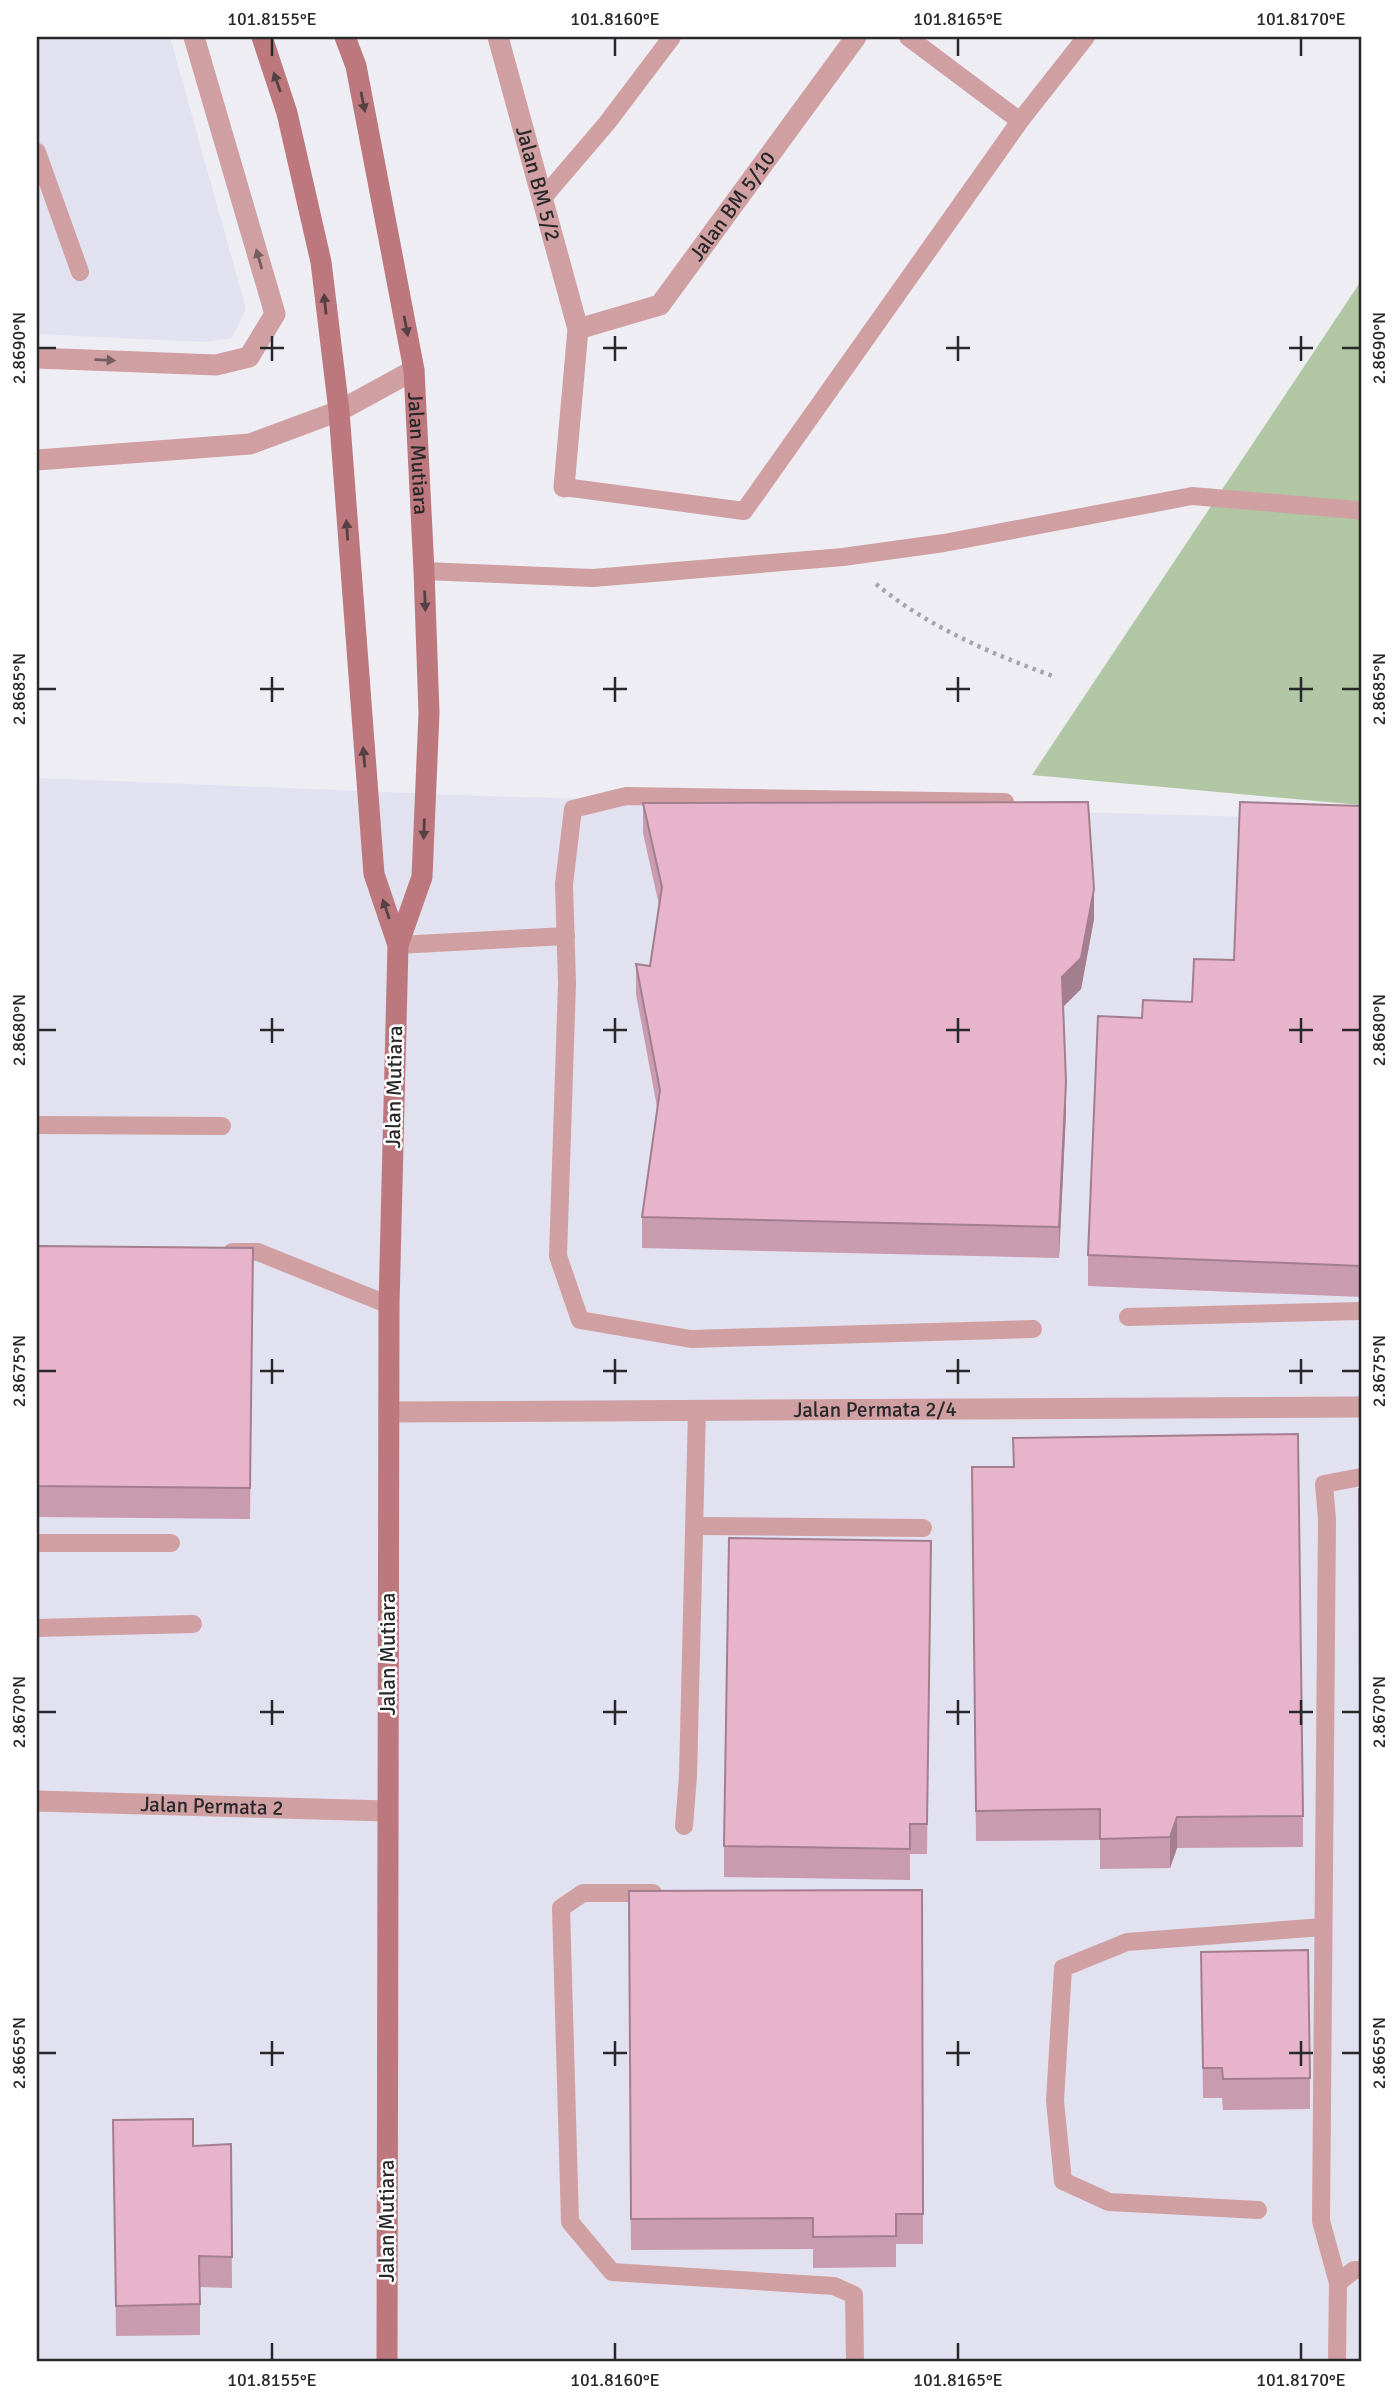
<svg xmlns="http://www.w3.org/2000/svg" width="1398" height="2399" viewBox="0 0 1398 2399" font-family="Signika,sans-serif">
  <style>
    .built { fill: #e2e1ef }
    .green { fill: #b1c6a3 }
    .lines { fill: none; stroke-linecap: round; stroke-linejoin: round }
    .path { stroke: #a6a5ab; stroke-width: 4.5; stroke-dasharray: 3.5 5; stroke-linecap: butt }
    .service { stroke: #d09fa2; stroke-width: 18 }
    .minor { stroke: #d09fa2; stroke-width: 21 }
    .tertiary { stroke: #d09fa2; stroke-width: 21 }
    .secondary { stroke: #bd787d; stroke-width: 21 }
    .wall { fill: #c89baf }
    .shaded-wall { fill: #a27e8f }
    .building { fill: #e8b4cc; stroke: #a27e8f; stroke-width: 2 }
    .oneway { fill: #554044 }
    .oneway2 { fill: #745e61 }
    .ticks { fill: none; stroke: #28282b; stroke-width: 2.5 }
    .labels { text-anchor: middle; dominant-baseline: central; stroke-width: 5; stroke-linejoin: round; paint-order: stroke }
    .street-label { font-size: 21px; fill: #28282b; stroke: #fff }
    .neatline { fill: none; stroke: #28282b; stroke-width: 2.5 }
    .ticks-label { font-size: 18px; text-anchor: middle; fill: #28282b }
  </style>
  <rect width="100%" height="100%" fill="#eeedf4"/>
  <!-- built -->
  <g class="built">
    <path d="M37 37H170L246 309 232 338 204 342 37 334Z"/>
    <path d="M37 778 483 796 1361 820V2362H37Z"/>
  </g>
  <!-- green -->
  <path class="green" d="M1361 281V805L1032 775Z"/>
  <g class="lines">
    <!-- path -->
    <path class="path" d="M876 584C927 626 991 654 1053 676"/>
    <!-- service -->
    <g class="service">
      <path d="M908 37 1020 121"/>
      <path d="M37 152 80 272"/>
      <path d="M542 199 607 123 672 37"/>
      <path d="M564 487 744 511 1020 121 1086 37"/>
      <path d="M424 571 593 578 843 557 944 543 1192 496 1357 510 1361 512"/>
      <path d="M1005 802 626 796 573 809 564 884 567 983 558 1256 580 1320 691 1339 1033 1329"/>
      <path d="M398 945 566 936"/>
      <path d="M37 1125 222 1126"/>
      <path d="M232 1252H258L389 1305"/>
      <path d="M1128 1317 1361 1311"/>
      <path d="M695 1526 923 1528"/>
      <path d="M37 1543H171"/>
      <path d="M37 1628 193 1624"/>
      <path d="M684 1826 688 1776 697 1410"/>
      <path d="M653 1893H583L561 1908 570 2222 612 2272 834 2286 854 2295 855 2362"/>
      <path d="M1258 2210 1109 2202 1063 2181 1055 2101 1063 1968 1127 1942 1323 1927"/>
      <path d="M1338 2283 1321 2221 1327 1519 1324 1484 1361 1477"/>
      <path d="M1337 2362 1338 2283 1354 2270H1361"/>
    </g>
    <!-- minor -->
    <g class="minor">
      <path id="s1" d="M498 37 578 329 564 487"/>
      <path id="s2" d="M578 329 660 305 856 37"/>
      <path d="M37 358 216 365 249 357 275 314 194 37"/>
      <path d="M37 460 250 444 339 411 414 370"/>
      <path id="s3" d="M389 1412 1361 1407"/>
    </g>
    <!-- tertiary -->
    <path class="tertiary" id="s4" d="M37 1801 387 1811"/>
    <!-- secondary -->
    <g class="secondary">
      <path d="M262 37 287 113 321 262 339 411 374 874 398 945"/>
      <path id="s5" d="M345 37 356 66 414 370 424 571 429 713 422 877 398 945 389 1305 387 2362"/>
    </g>
  </g>
  <!-- wall -->
  <g class="wall">
    <path d="M643 803 1094 919 1081 989 1063 1007 1066 1112 1059 1258 642 1248V1217L657 1107 636 994V964L650 966 659 905 643 833Z"/>
    <path d="M1361 806V1297L1088 1286V1255L1142 1018 1192 1002 1234 960Z"/>
    <path d="M37 1246 253 1248 250 1519 37 1517Z"/>
    <path d="M1013 1438 1303 1816V1847L1177 1848 1170 1868 1100 1869V1840L976 1841 972 1467H1013Z"/>
    <path d="M931 1541 927 1854H910V1880L724 1877V1846Z"/>
    <path d="M922 1890 923 2244H896V2267L813 2268V2249L631 2250 629 1891Z"/>
    <path d="M1201 1952 1310 2078V2109L1223 2110 1222 2098H1203Z"/>
    <path d="M113 2120 193 2146 231 2144 232 2288 200 2287V2335L116 2336Z"/>
  </g>
  <!-- shaded-wall -->
  <g class="shaded-wall">
    <path d="M1094 889V919L1081 989 1062 1008V977Z"/>
    <path d="M1066 1082V1112L1059 1258V1227Z"/>
    <path d="M1177 1817V1848L1170 1868V1837Z"/>
  </g>
  <!-- building -->
  <g class="building">
    <path d="M1088 802 1094 889 1081 958 1062 977 1066 1082 1059 1227 642 1217 660 1090 636 964 650 966 662 887 643 803Z"/>
    <path d="M1240 802 1361 806V1266L1088 1255 1098 1016 1142 1018 1143 1000 1192 1002 1194 959 1234 960Z"/>
    <path d="M37 1246 253 1248 250 1488 37 1486Z"/>
    <path d="M1298 1434 1303 1816 1177 1817 1170 1837 1100 1839V1809L976 1811 972 1467H1014L1013 1438Z"/>
    <path d="M1359 1489H1361V1882Z"/>
    <path d="M729 1538 931 1541 927 1824H910V1849L724 1846Z"/>
    <path d="M922 1890 923 2214H896V2236L813 2237V2218L631 2219 629 1891Z"/>
    <path d="M1308 1950 1310 2078 1223 2079 1222 2068H1203L1201 1952Z"/>
    <path d="M193 2119V2146L231 2144 232 2257 199 2256 200 2304 116 2306 113 2120Z"/>
  </g>
  <!-- one-way arrows -->
  <defs><path id="oneway-solid" d="M-6-.8H1V-3.2L6.5 0L1 3.2V.8H-6Z" transform="scale(1.75)"/></defs>
  <g class="oneway">
    <use href="#oneway-solid" transform="translate(277 82) rotate(-109)"/>
    <use href="#oneway-solid" transform="translate(363 102) rotate(79)"/>
    <use href="#oneway-solid" transform="translate(325 304) rotate(-96)"/>
    <use href="#oneway-solid" transform="translate(406 326) rotate(79)"/>
    <use href="#oneway-solid" transform="translate(347 530) rotate(-94)"/>
    <use href="#oneway-solid" transform="translate(425 601) rotate(88)"/>
    <use href="#oneway-solid" transform="translate(364 757) rotate(-95)"/>
    <use href="#oneway-solid" transform="translate(424 829) rotate(92)"/>
    <use href="#oneway-solid" transform="translate(386 909) rotate(-109)"/>
  </g>
  <g class="oneway2">
    <use href="#oneway-solid" transform="translate(259 259) rotate(-106)"/>
    <use href="#oneway-solid" transform="translate(105 360) rotate(2)"/>
  </g>
  <!-- ticks -->
  <path class="ticks" d="M272 38V56M615 38V56M958 38V56M1301 38V56M272 336V361M615 336V361M958 336V361M1301 336V361M38 348H56M260 348H284M603 348H627M946 348H970M1289 348H1313M1342 348H1360M272 677V702M615 677V702M958 677V702M1301 677V702M38 689H56M260 689H284M603 689H627M946 689H970M1289 689H1313M1342 689H1360M272 1018V1043M615 1018V1043M958 1018V1043M1301 1018V1043M38 1030H56M260 1030H284M603 1030H627M946 1030H970M1289 1030H1313M1342 1030H1360M272 1359V1384M615 1359V1384M958 1359V1384M1301 1359V1384M38 1371H56M260 1371H284M603 1371H627M946 1371H970M1289 1371H1313M1342 1371H1360M272 1700V1725M615 1700V1725M958 1700V1725M1301 1700V1725M38 1712H56M260 1712H284M603 1712H627M946 1712H970M1289 1712H1313M1342 1712H1360M272 2041V2066M615 2041V2066M958 2041V2066M1301 2041V2066M38 2053H56M260 2053H284M603 2053H627M946 2053H970M1289 2053H1313M1342 2053H1360M272 2343V2360M615 2343V2360M958 2343V2360M1301 2343V2360"/>
  <g class="labels">
    <!-- street labels -->
    <g class="street-label">
      <text stroke="none"><textPath href="#s1" startOffset="152">Jalan BM 5/2</textPath></text>
      <text stroke="none"><textPath href="#s2" startOffset="208">Jalan BM 5/10</textPath></text>
      <text stroke="none"><textPath href="#s5" startOffset="424">Jalan Mutiara</textPath></text>
      <text transform="translate(394 1087) rotate(-89)">Jalan Mutiara</text>
      <text stroke="none"><textPath href="#s3" startOffset="486">Jalan Permata 2/4</textPath></text>
      <text transform="translate(388 1654) rotate(-90)">Jalan Mutiara</text>
      <text stroke="none"><textPath href="#s4" startOffset="175">Jalan Permata 2</textPath></text>
      <text transform="translate(387 2221) rotate(-90)">Jalan Mutiara</text>
    </g>
  </g>
  <!-- border -->
  <rect width="1398" height="2399" fill="none" stroke="#ffffff" stroke-width="77"/>
  <rect x="38" y="38" width="1322" height="2322" class="neatline"/>
  <g class="ticks-label">
    <text x="272" y="25">101.8155°E</text>
    <text x="615" y="25">101.8160°E</text>
    <text x="958" y="25">101.8165°E</text>
    <text x="1301" y="25">101.8170°E</text>
    <text transform="translate(19 348) rotate(-90)" y="6">2.8690°N</text>
    <text transform="translate(1379 348) rotate(-90)" y="6">2.8690°N</text>
    <text transform="translate(19 689) rotate(-90)" y="6">2.8685°N</text>
    <text transform="translate(1379 689) rotate(-90)" y="6">2.8685°N</text>
    <text transform="translate(19 1030) rotate(-90)" y="6">2.8680°N</text>
    <text transform="translate(1379 1030) rotate(-90)" y="6">2.8680°N</text>
    <text transform="translate(19 1371) rotate(-90)" y="6">2.8675°N</text>
    <text transform="translate(1379 1371) rotate(-90)" y="6">2.8675°N</text>
    <text transform="translate(19 1712) rotate(-90)" y="6">2.8670°N</text>
    <text transform="translate(1379 1712) rotate(-90)" y="6">2.8670°N</text>
    <text transform="translate(19 2053) rotate(-90)" y="6">2.8665°N</text>
    <text transform="translate(1379 2053) rotate(-90)" y="6">2.8665°N</text>
    <text x="272" y="2386">101.8155°E</text>
    <text x="615" y="2386">101.8160°E</text>
    <text x="958" y="2386">101.8165°E</text>
    <text x="1301" y="2386">101.8170°E</text>
  </g>
</svg>
